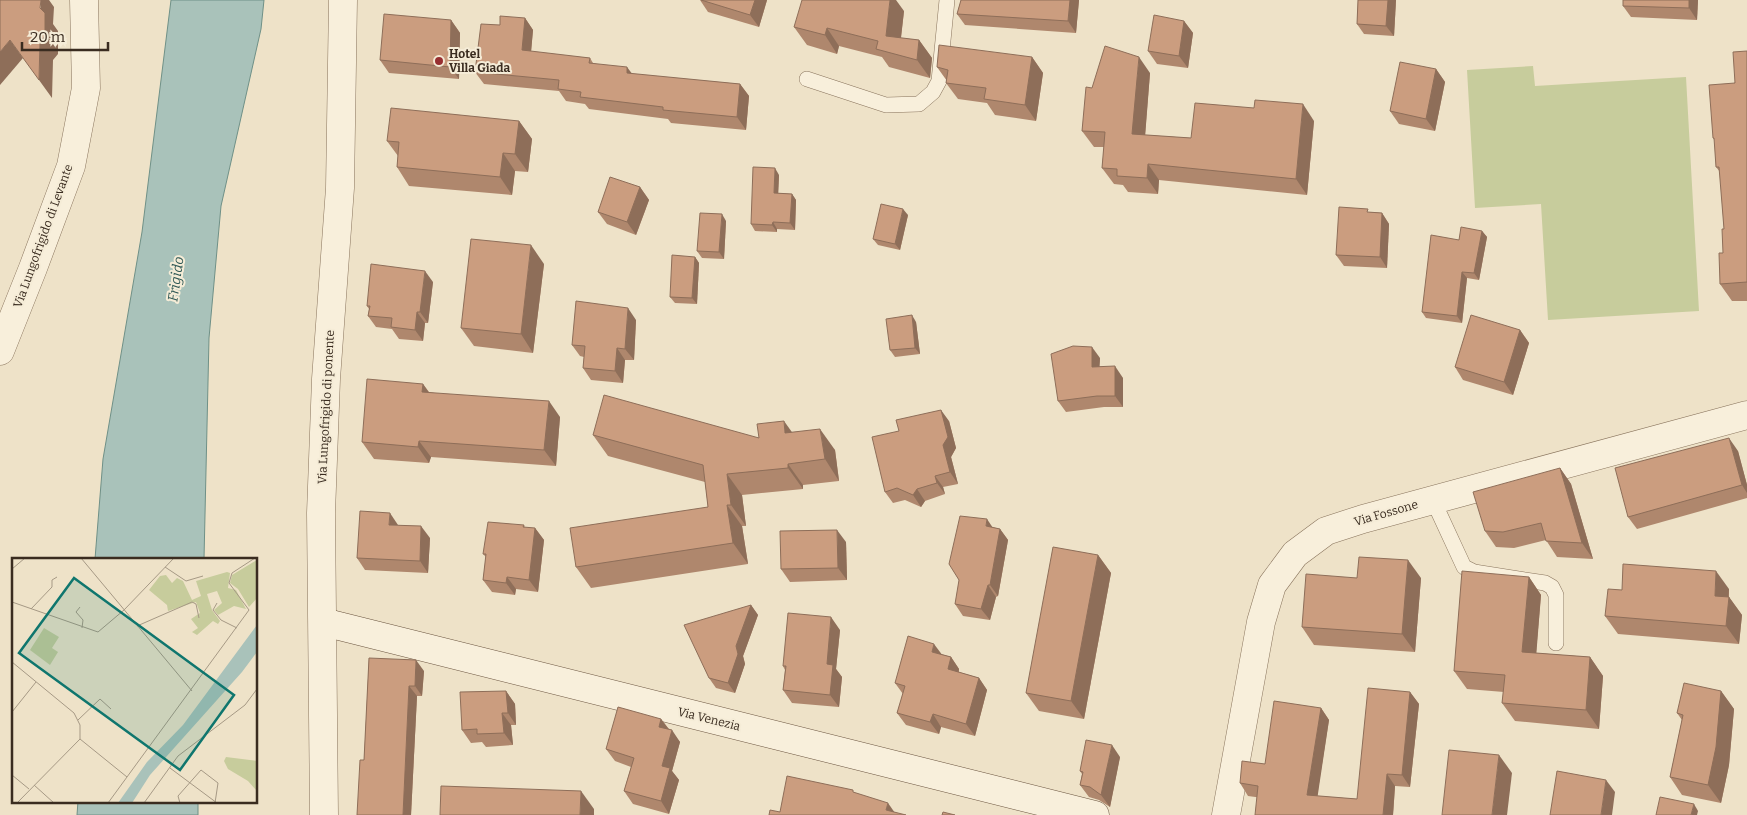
<svg xmlns="http://www.w3.org/2000/svg" width="1747" height="815" viewBox="0 0 1747 815" font-family="Bitter,serif">
  <style>
    .green { fill: #c7cc9c }
    .water { fill: #a9c2ba; stroke: #6f9087 }
    .lines { fill: none; stroke-linecap: round; stroke-linejoin: round }
    .lane-casing { stroke: #89745d; stroke-width: 16 }
    .street-casing { stroke: #89745d; stroke-width: 29 }
    .secondary-casing { stroke: #6b5540; stroke-width: 29 }
    .lane { stroke: #f8efdb; stroke-width: 15 }
    .street { stroke: #f8efdb; stroke-width: 28 }
    .secondary { stroke: #f8efdb; stroke-width: 28 }
    .wall { fill: #af876d }
    .shaded-wall { fill: #8e6e59 }
    .building { fill: #cb9d7f; stroke: #8e6e59 }
    .poi-dot { fill: #972f31; stroke: #f5ecd7; stroke-width: 2 }
    .labels { text-anchor: middle; dominant-baseline: central; stroke-width: 4; stroke-linejoin: round; paint-order: stroke }
    .poi-label { font-size: 12px; font-weight: bold; fill: #3a2c20; stroke: #f5ecd7; text-anchor: start }
    .street-label { font-size: 12px; fill: #3a2c20; stroke: #f5ecd7 }
    .water-label { font-size: 14px; font-style: italic; fill: #305956; stroke: #f5ecd7 }
    .inset-road { fill: none; stroke: #a69985; stroke-width: 1 }
    .view { fill: #0f766e; fill-opacity: 0.15; stroke: #0f766e; stroke-width: 2.5 }
    .inset-edge { fill: none; stroke: #3a2c20; stroke-width: 2.5 }
  </style>
  <rect width="100%" height="100%" fill="#eee2c8"/>
  <!-- green -->
  <path class="green" d="M1533 66 1535 86 1686 77 1699 311 1548 320 1541 204 1475 208 1467 70Z"/>
  <!-- water -->
  <g class="water">
    <path d="M171 0H264L261 29 221 206 209 338 204 559H95L103 459 142 232Z"/>
    <path d="M78 801H198V815H77Z"/>
  </g>
  <g class="lines">
    <!-- lane casing -->
    <g class="lane-casing">
      <g id="lane">
        <path d="M807 79 886 105 919 104 933 92 939 81 947 0"/>
        <path d="M1433 500 1464 567 1474 572 1545 583 1552 587 1556 595V643"/>
      </g>
    </g>
    <!-- street casing -->
    <g class="street-casing">
      <g id="street">
        <path d="M0 351 33 268 71 166 86 88 84 0"/>
        <path d="M324 815 321 513 326 379 340 188 343 0"/>
        <path d="M1226 815 1261 622 1272 585 1295 554 1326 531 1363 519 1747 415"/>
      </g>
    </g>
    <!-- secondary casing -->
    <g class="secondary-casing">
      <path id="secondary" d="M323 622 1095 815"/>
    </g>
    <!-- lane -->
    <use href="#lane" class="lane"/>
    <!-- street -->
    <use href="#street" class="street"/>
    <!-- secondary -->
    <use href="#secondary" class="secondary"/>
  </g>
  <!-- wall -->
  <g class="wall">
    <path d="M700 0H767L759 27 708 12Z"/>
    <path d="M961 0H1079L1076 33 965 25 957 14Z"/>
    <path d="M1358 0H1396L1394 36 1364 34 1357 24Z"/>
    <path d="M1698 0 1697 20 1631 17 1623 6Z"/>
    <path d="M904 11 901 38 919 40 932 58 930 78 889 67 882 57 839 46 837 54 807 45 794 27Z"/>
    <path d="M525 18 533 30 531 52 590 58 593 63 632 74 740 84 749 96 746 130 671 123 668 119 589 109 585 104 566 101 559 91 484 84 475 72 500 25Z"/>
    <path d="M451 20 460 33 459 79 389 73 380 60Z"/>
    <path d="M1184 21 1193 33 1188 68 1157 64 1148 51Z"/>
    <path d="M1747 51V301H1732L1720 284 1723 253 1724 229 1720 172 1716 167 1715 141 1713 138Z"/>
    <path d="M1032 57 1043 73 1036 121 995 115 987 103 958 99 946 83 947 81 937 67Z"/>
    <path d="M1436 69 1445 82 1435 131 1399 124 1390 111Z"/>
    <path d="M1150 73 1145 135 1191 138 1314 121 1307 195 1159 180 1158 194 1128 192 1123 185 1114 184 1102 168 1104 147H1094L1082 131 1092 88Z"/>
    <path d="M519 121 532 139 528 172 515 171 512 195 409 186 397 167 398 156 387 141Z"/>
    <path d="M779 175 778 193 792 194 796 200 795 230 777 229V232L755 231 751 224Z"/>
    <path d="M640 187 649 200 636 235 607 224 598 212Z"/>
    <path d="M1370 212 1382 213 1389 224 1387 268 1344 266 1336 255Z"/>
    <path d="M908 215 900 250 878 245 873 239Z"/>
    <path d="M726 221 724 259 702 258 697 251Z"/>
    <path d="M1482 231 1487 237 1479 280 1467 278 1462 323 1426 318 1422 312 1459 240Z"/>
    <path d="M695 257 699 263 697 304 675 303 670 297Z"/>
    <path d="M544 264 533 353 474 346 461 328Z"/>
    <path d="M433 282 428 323H425L423 341 399 339 392 329 376 327 368 316 369 309 367 306Z"/>
    <path d="M636 320 634 360H625L623 383 591 380 583 368 584 357 580 356 572 345Z"/>
    <path d="M916 322 920 354 895 357 890 350Z"/>
    <path d="M1520 330 1529 343 1513 395 1463 380 1455 367Z"/>
    <path d="M1100 358 1099 367 1123 378V407H1104L1066 412 1058 401Z"/>
    <path d="M423 384 429 392 560 417 556 466 431 457 429 463 374 459 362 442Z"/>
    <path d="M949 421 956 448 951 457 958 484 943 487 945 494 925 501 921 507 905 500 893 503 885 492Z"/>
    <path d="M791 432 835 450 839 481 803 485V489L742 495 746 526H742L748 564 591 588 576 567 708 507 705 482 608 456 593 435 759 438Z"/>
    <path d="M1738 451 1747 485V498L1637 529 1628 517Z"/>
    <path d="M1560 468 1571 484 1593 559 1557 557 1546 540 1514 548 1496 547 1485 531Z"/>
    <path d="M524 525 525 528H535L544 540 538 592 516 589 515 595 492 592 483 580 486 557 483 554Z"/>
    <path d="M992 527 1000 529 1008 540 998 596 996 597 990 620 963 616 955 604Z"/>
    <path d="M430 538 428 573 365 570 357 558Z"/>
    <path d="M846 542 847 580 790 582 781 569Z"/>
    <path d="M1098 555 1111 573 1084 719 1039 711 1026 693Z"/>
    <path d="M1529 577 1541 595 1536 653 1590 657 1603 676 1599 729 1515 721 1502 703 1504 692 1467 689 1454 671Z"/>
    <path d="M1357 578H1421L1415 652 1314 645 1302 627Z"/>
    <path d="M1729 589V597L1742 615 1739 644 1618 634 1605 616 1622 590Z"/>
    <path d="M751 605 758 615 743 656 745 664 735 693 716 688 709 678Z"/>
    <path d="M840 630 836 669 842 677 839 707 792 703 783 690 785 670 783 666Z"/>
    <path d="M941 654 951 657 959 669V672L979 678 987 690 975 736 941 727 939 734 906 725 897 713 903 694 895 683Z"/>
    <path d="M369 658 424 671 422 696H417L411 815H357L364 760Z"/>
    <path d="M506 691 515 704 516 725H511L513 745 486 747 482 742 471 743 462 730Z"/>
    <path d="M1721 691 1734 709 1729 765 1721 803 1682 795 1670 777 1682 720 1677 713Z"/>
    <path d="M1410 692 1419 704 1410 787 1395 786 1393 815 1248 796 1240 783 1265 764 1321 708 1329 720 1317 796 1357 799Z"/>
    <path d="M661 719 669 729 680 742 672 771 679 780 669 814 633 804 624 791 631 767 615 761 606 749Z"/>
    <path d="M1120 757 1110 807 1099 800 1089 797 1080 785 1082 774 1080 771Z"/>
  </g>
  <!-- shaded-wall -->
  <g class="shaded-wall">
    <path d="M41 0H49L54 7 53 24 58 31V54L53 60 52 98 39 80Z"/>
    <path d="M755 0H767L759 27 750 15Z"/>
    <path d="M890 0H896L904 11 899 54 886 36Z"/>
    <path d="M1070 0H1079L1076 33 1068 21Z"/>
    <path d="M1388 0H1396L1394 36 1386 26Z"/>
    <path d="M1689 0H1698L1697 20 1689 8Z"/>
    <path d="M525 18 533 30 530 63 522 50Z"/>
    <path d="M451 20 460 33 459 79 450 67Z"/>
    <path d="M1184 21 1193 33 1188 68 1179 56Z"/>
    <path d="M827 28 839 46 837 54 825 35Z"/>
    <path d="M10 40 23 58 0 85V52Z"/>
    <path d="M919 40 932 58 930 78 917 60Z"/>
    <path d="M1032 57 1043 73 1036 121 1025 105Z"/>
    <path d="M1139 57 1150 73 1144 150 1132 134Z"/>
    <path d="M627 67 636 79 627 73Z"/>
    <path d="M1436 69 1445 82 1435 131 1426 119Z"/>
    <path d="M740 84 749 96 746 130 737 117Z"/>
    <path d="M1303 104 1314 121 1307 195 1296 179Z"/>
    <path d="M519 121 532 139 528 172 515 154Z"/>
    <path d="M503 153 515 171 512 195 500 177Z"/>
    <path d="M1148 164 1159 180 1158 194 1147 178Z"/>
    <path d="M775 168 779 175 778 199 774 193Z"/>
    <path d="M640 187 649 200 636 235 627 222Z"/>
    <path d="M792 194 796 200 795 230 790 223Z"/>
    <path d="M903 209 908 215 900 250 895 244Z"/>
    <path d="M1382 213 1389 224 1387 268 1380 257Z"/>
    <path d="M722 214 726 221 724 259 719 252Z"/>
    <path d="M773 222 777 229V232L772 225Z"/>
    <path d="M1482 231 1487 237 1479 280 1474 273Z"/>
    <path d="M531 245 544 264 533 353 521 334Z"/>
    <path d="M695 257 699 263 697 304 692 298Z"/>
    <path d="M425 271 433 282 428 323 420 312Z"/>
    <path d="M1462 272 1467 278 1462 323 1457 316Z"/>
    <path d="M628 308 636 320 634 360 625 349Z"/>
    <path d="M417 312 425 323 423 341 415 330Z"/>
    <path d="M912 315 916 322 920 354 915 348Z"/>
    <path d="M1520 330 1529 343 1513 395 1504 382Z"/>
    <path d="M1092 347 1100 358 1099 378 1092 367Z"/>
    <path d="M617 348 625 360 623 383 615 371Z"/>
    <path d="M1115 366 1123 378V407L1115 396Z"/>
    <path d="M423 384 434 400 422 392Z"/>
    <path d="M549 401 560 417 556 466 544 450Z"/>
    <path d="M941 410 949 421 956 448 951 457 958 484 950 472 943 445Z"/>
    <path d="M784 421 799 442 785 433Z"/>
    <path d="M820 429 835 450 839 481 825 459Z"/>
    <path d="M1729 438 1738 451 1747 485V493L1742 485Z"/>
    <path d="M419 441 431 457 429 463 418 447Z"/>
    <path d="M788 464 803 485V489L788 468Z"/>
    <path d="M1560 468 1571 484 1593 559 1582 543Z"/>
    <path d="M727 474 742 495 746 526 731 505Z"/>
    <path d="M935 476 943 487 945 494 937 483Z"/>
    <path d="M917 489 925 501 921 507 913 495Z"/>
    <path d="M727 505 742 526 748 564 733 543Z"/>
    <path d="M390 513 398 525H389Z"/>
    <path d="M987 519 995 531 986 526Z"/>
    <path d="M421 526 430 538 428 573 420 561Z"/>
    <path d="M535 528 544 540 538 592 529 580Z"/>
    <path d="M1000 529 1008 540 998 596 990 585Z"/>
    <path d="M837 530 846 542 847 580 838 568Z"/>
    <path d="M1098 555 1111 573 1084 719 1071 701Z"/>
    <path d="M1408 560 1421 578 1415 652 1402 634Z"/>
    <path d="M1716 571 1729 589 1727 614 1715 596Z"/>
    <path d="M507 577 516 589 515 595 506 583Z"/>
    <path d="M1529 577 1541 595 1535 670 1522 652Z"/>
    <path d="M988 585 996 597 990 620 981 609Z"/>
    <path d="M1729 597 1742 615 1739 644 1726 626Z"/>
    <path d="M751 605 758 615 743 656 745 664 735 693 728 683 736 646Z"/>
    <path d="M831 617 840 630 836 669 842 677 839 707 830 695 827 664Z"/>
    <path d="M934 644 943 656 932 652Z"/>
    <path d="M951 657 959 669 956 682 948 669Z"/>
    <path d="M1590 657 1603 676 1599 729 1586 710Z"/>
    <path d="M416 660 424 671 422 696 415 686Z"/>
    <path d="M979 678 987 690 975 736 966 724Z"/>
    <path d="M409 686 417 696 411 815H403Z"/>
    <path d="M506 691 515 704 516 725 508 713Z"/>
    <path d="M1721 691 1734 709 1729 765 1721 803 1708 785Z"/>
    <path d="M1410 692 1419 704 1410 787 1402 775Z"/>
    <path d="M1321 708 1329 720 1316 807 1307 795Z"/>
    <path d="M502 713 511 725 513 745 504 733Z"/>
    <path d="M933 714 941 727 939 734 930 722Z"/>
    <path d="M661 719 670 731 659 727Z"/>
    <path d="M672 730 680 742 672 771 679 780 669 814 661 801 662 766Z"/>
    <path d="M1112 745 1120 757 1110 807 1101 795Z"/>
    <path d="M1499 755 1512 773 1507 815H1492Z"/>
    <path d="M1387 774 1395 786 1393 815H1383Z"/>
    <path d="M1606 780 1615 792 1612 815H1601Z"/>
    <path d="M581 791 594 809V815H580Z"/>
    <path d="M888 803 895 813 886 810Z"/>
    <path d="M1694 804 1698 811 1697 815H1691Z"/>
  </g>
  <!-- building -->
  <g class="building">
    <path d="M0 0H41L40 8 45 13V36L40 41 39 80 10 40 0 52Z"/>
    <path d="M701 0H755L750 15Z"/>
    <path d="M802 0H890L886 36 919 40 917 60 876 49 878 41 827 28 825 35 794 27Z"/>
    <path d="M961 0H1070L1068 21 957 14Z"/>
    <path d="M1358 0H1388L1386 26 1357 24Z"/>
    <path d="M1623 0H1689V8L1623 6Z"/>
    <path d="M384 14 451 20 450 67 380 60Z"/>
    <path d="M1154 15 1184 21 1179 56 1148 51Z"/>
    <path d="M500 16 525 18 522 50 590 58 589 63 627 67V73L740 84 737 117 663 110V107L580 97 581 92 558 89 559 80 475 72 481 24 500 25Z"/>
    <path d="M939 45 1032 57 1025 105 984 99 986 88 946 83 948 70 937 67Z"/>
    <path d="M1105 46 1139 57 1132 134 1191 138 1195 103 1254 108 1255 100 1303 104 1296 179 1148 164 1147 178 1117 176V169L1102 168 1105 132 1082 131 1086 87 1092 88Z"/>
    <path d="M1747 51V282L1720 284 1719 253H1723L1722 229H1724L1719 167H1716L1714 138H1713L1709 85 1735 83 1733 52Z"/>
    <path d="M1400 62 1436 69 1426 119 1390 111Z"/>
    <path d="M391 108 519 121 515 154 503 153 500 177 397 167 399 142 387 141Z"/>
    <path d="M753 167 775 168 774 193 792 194 790 223 773 222 772 225 751 224Z"/>
    <path d="M610 177 640 187 627 222 598 212Z"/>
    <path d="M881 204 903 209 895 244 873 239Z"/>
    <path d="M1339 207 1368 209 1367 212 1382 213 1380 257 1336 255Z"/>
    <path d="M700 213 722 214 719 252 697 251Z"/>
    <path d="M1461 227 1482 231 1474 273 1462 272 1457 316 1422 312 1431 235 1459 240Z"/>
    <path d="M471 239 531 245 521 334 461 328Z"/>
    <path d="M672 255 695 257 692 298 670 297Z"/>
    <path d="M371 264 425 271 420 312H417L415 330 391 327 392 318 368 316 370 306H367Z"/>
    <path d="M576 301 628 308 625 349 617 348 615 371 583 368 585 346 572 345Z"/>
    <path d="M912 315 915 348 890 350 886 319Z"/>
    <path d="M1471 315 1520 330 1504 382 1455 367Z"/>
    <path d="M1073 346 1092 347V367L1115 366V396H1097L1058 401 1051 354Z"/>
    <path d="M367 379 423 384 422 392 549 401 544 450 419 441 418 447 362 442Z"/>
    <path d="M604 395 759 438 757 424 784 421 785 433 820 429 825 459 788 464V468L727 474 731 505H727L733 543 576 567 570 528 708 507 703 465 593 435Z"/>
    <path d="M941 410 948 437 943 445 950 472 935 476 937 483 917 489 913 495 897 488 885 492 872 437 899 431 896 420Z"/>
    <path d="M1729 438 1742 485 1628 517 1615 468Z"/>
    <path d="M1560 468 1582 543 1546 541 1541 523 1503 532 1485 531 1473 492Z"/>
    <path d="M360 511 390 513 389 525 421 526 420 561 357 558Z"/>
    <path d="M960 516 987 519 986 526 1000 529 990 585H988L981 609 955 604 959 580 949 564Z"/>
    <path d="M488 522 524 525 523 527 535 528 529 580 507 577 506 583 483 580 486 554H483Z"/>
    <path d="M837 530 838 568 781 569 780 531Z"/>
    <path d="M1053 547 1098 555 1071 701 1026 693Z"/>
    <path d="M1359 557 1408 560 1402 634 1302 627 1306 574 1357 578Z"/>
    <path d="M1623 564 1716 571 1715 596 1729 597 1726 626 1605 616 1608 589 1622 590Z"/>
    <path d="M1462 571 1529 577 1522 652 1590 657 1586 710 1502 703 1505 675 1454 671Z"/>
    <path d="M751 605 736 646 738 654 728 683 709 678 684 625Z"/>
    <path d="M788 613 831 617 827 664 833 665 830 695 783 690 786 666H783Z"/>
    <path d="M908 636 934 644 932 652 951 657 948 669 979 678 966 724 933 714 930 722 897 713 905 686 895 683Z"/>
    <path d="M369 658 416 660 415 686H409L403 815H357L360 760H364Z"/>
    <path d="M1684 683 1721 691 1716 747 1708 785 1670 777 1683 715 1677 713Z"/>
    <path d="M1368 688 1410 692 1402 775 1387 774 1383 815H1255L1258 786 1240 783 1242 761 1265 764 1274 701 1321 708 1307 795 1357 799Z"/>
    <path d="M506 691 508 713H502L504 733 477 734V729L462 730 460 692Z"/>
    <path d="M618 707 661 719 659 727 672 730 662 766 670 768 661 801 624 791 634 758 606 749Z"/>
    <path d="M1086 740 1112 745 1101 795 1090 787 1080 785 1083 772 1080 771Z"/>
    <path d="M1449 750 1499 755 1492 815H1442Z"/>
    <path d="M1557 771 1606 780 1601 815H1550Z"/>
    <path d="M787 776 853 790V792L888 803 886 810 906 815H769L770 810 780 812Z"/>
    <path d="M441 786 581 791 580 815H440Z"/>
    <path d="M1660 797 1694 804 1691 815H1656Z"/>
    <path d="M943 812 955 815H942Z"/>
  </g>
  <!-- markers -->
  <circle class="poi-dot" cx="439" cy="61" r="5"/>
  <g class="labels">
    <!-- poi labels -->
    <g class="poi-label">
      <text x="449" y="54">Hotel<tspan x="449" dy="14">Villa Giada</tspan></text>
    </g>
    <!-- street labels -->
    <g class="street-label">
      <text transform="translate(43 236) rotate(-70)">Via Lungofrigido di Levante</text>
      <text transform="translate(326 407) rotate(-87)">Via Lungofrigido di ponente</text>
      <text transform="translate(1386 513) rotate(-16)">Via Fossone</text>
      <text transform="translate(709 719) rotate(14)">Via Venezia</text>
    </g>
    <!-- water labels -->
    <g class="water-label">
      <text transform="translate(176 279) rotate(-82)">Frigido</text>
    </g>
  </g>
  <!-- overview -->
  <g transform="translate(12 558)">
    <rect width="245" height="245" fill="#eee2c8"/>
    <path d="M245 2V40L237 49 226 31 218 25 220 17ZM215 14 218 15 216 30 224 32 234 51 222 48 206 57 202 52 210 45 205 33 195 36 200 52 208 63 206 66 201 63 185 77 180 74 186 70 179 61 188 55 184 44 156 53 155 47 137 32 148 18 154 17 160 25 165 20 171 23 180 42 189 38 184 23ZM32 70 47 79 40 90 46 94 38 107 18 92ZM214 199 245 203V233L236 223 216 211 212 203Z" fill="#c7cc9c"/>
    <path d="M245 67V94L230 114 138 217 120 245H106L135 204 171 167Z" fill="#a9c2ba"/>
    <path class="inset-road" d="M69 0 180 133M153 9 174 23 191 18M0 11 13 0M0 44 86 74 112 52 162 0M205 45 201 52 209 62 225 70M68 49 64 54 71 62 70 70M19 51 40 29V22L45 19M125 68 180 44 184 46 187 60M0 104 62 155 68 167V181M0 154 24 124M66 162 88 141 99 151M68 181 115 219M158 210 205 245M0 217 17 231M22 227 42 245M5 245 68 181M96 245 237 52 217 25 220 15 243 0M132 245 166 198 233 147 245 131M168 245 166 238 189 212 206 225 203 245"/>
    <path class="view" d="M62 20 222 137 168 212 7 95Z"/>
    <rect width="245" height="245" class="inset-edge"/>
  </g>
  <!-- scale -->
  <path d="M22 42v8h86v-8" fill="none" stroke="#3a2c20" stroke-width="2.5"/>
  <text x="30" y="42" font-size="15" fill="#3a2c20" stroke="#f5ecd7" stroke-width="4" paint-order="stroke">20 m</text>
</svg>
